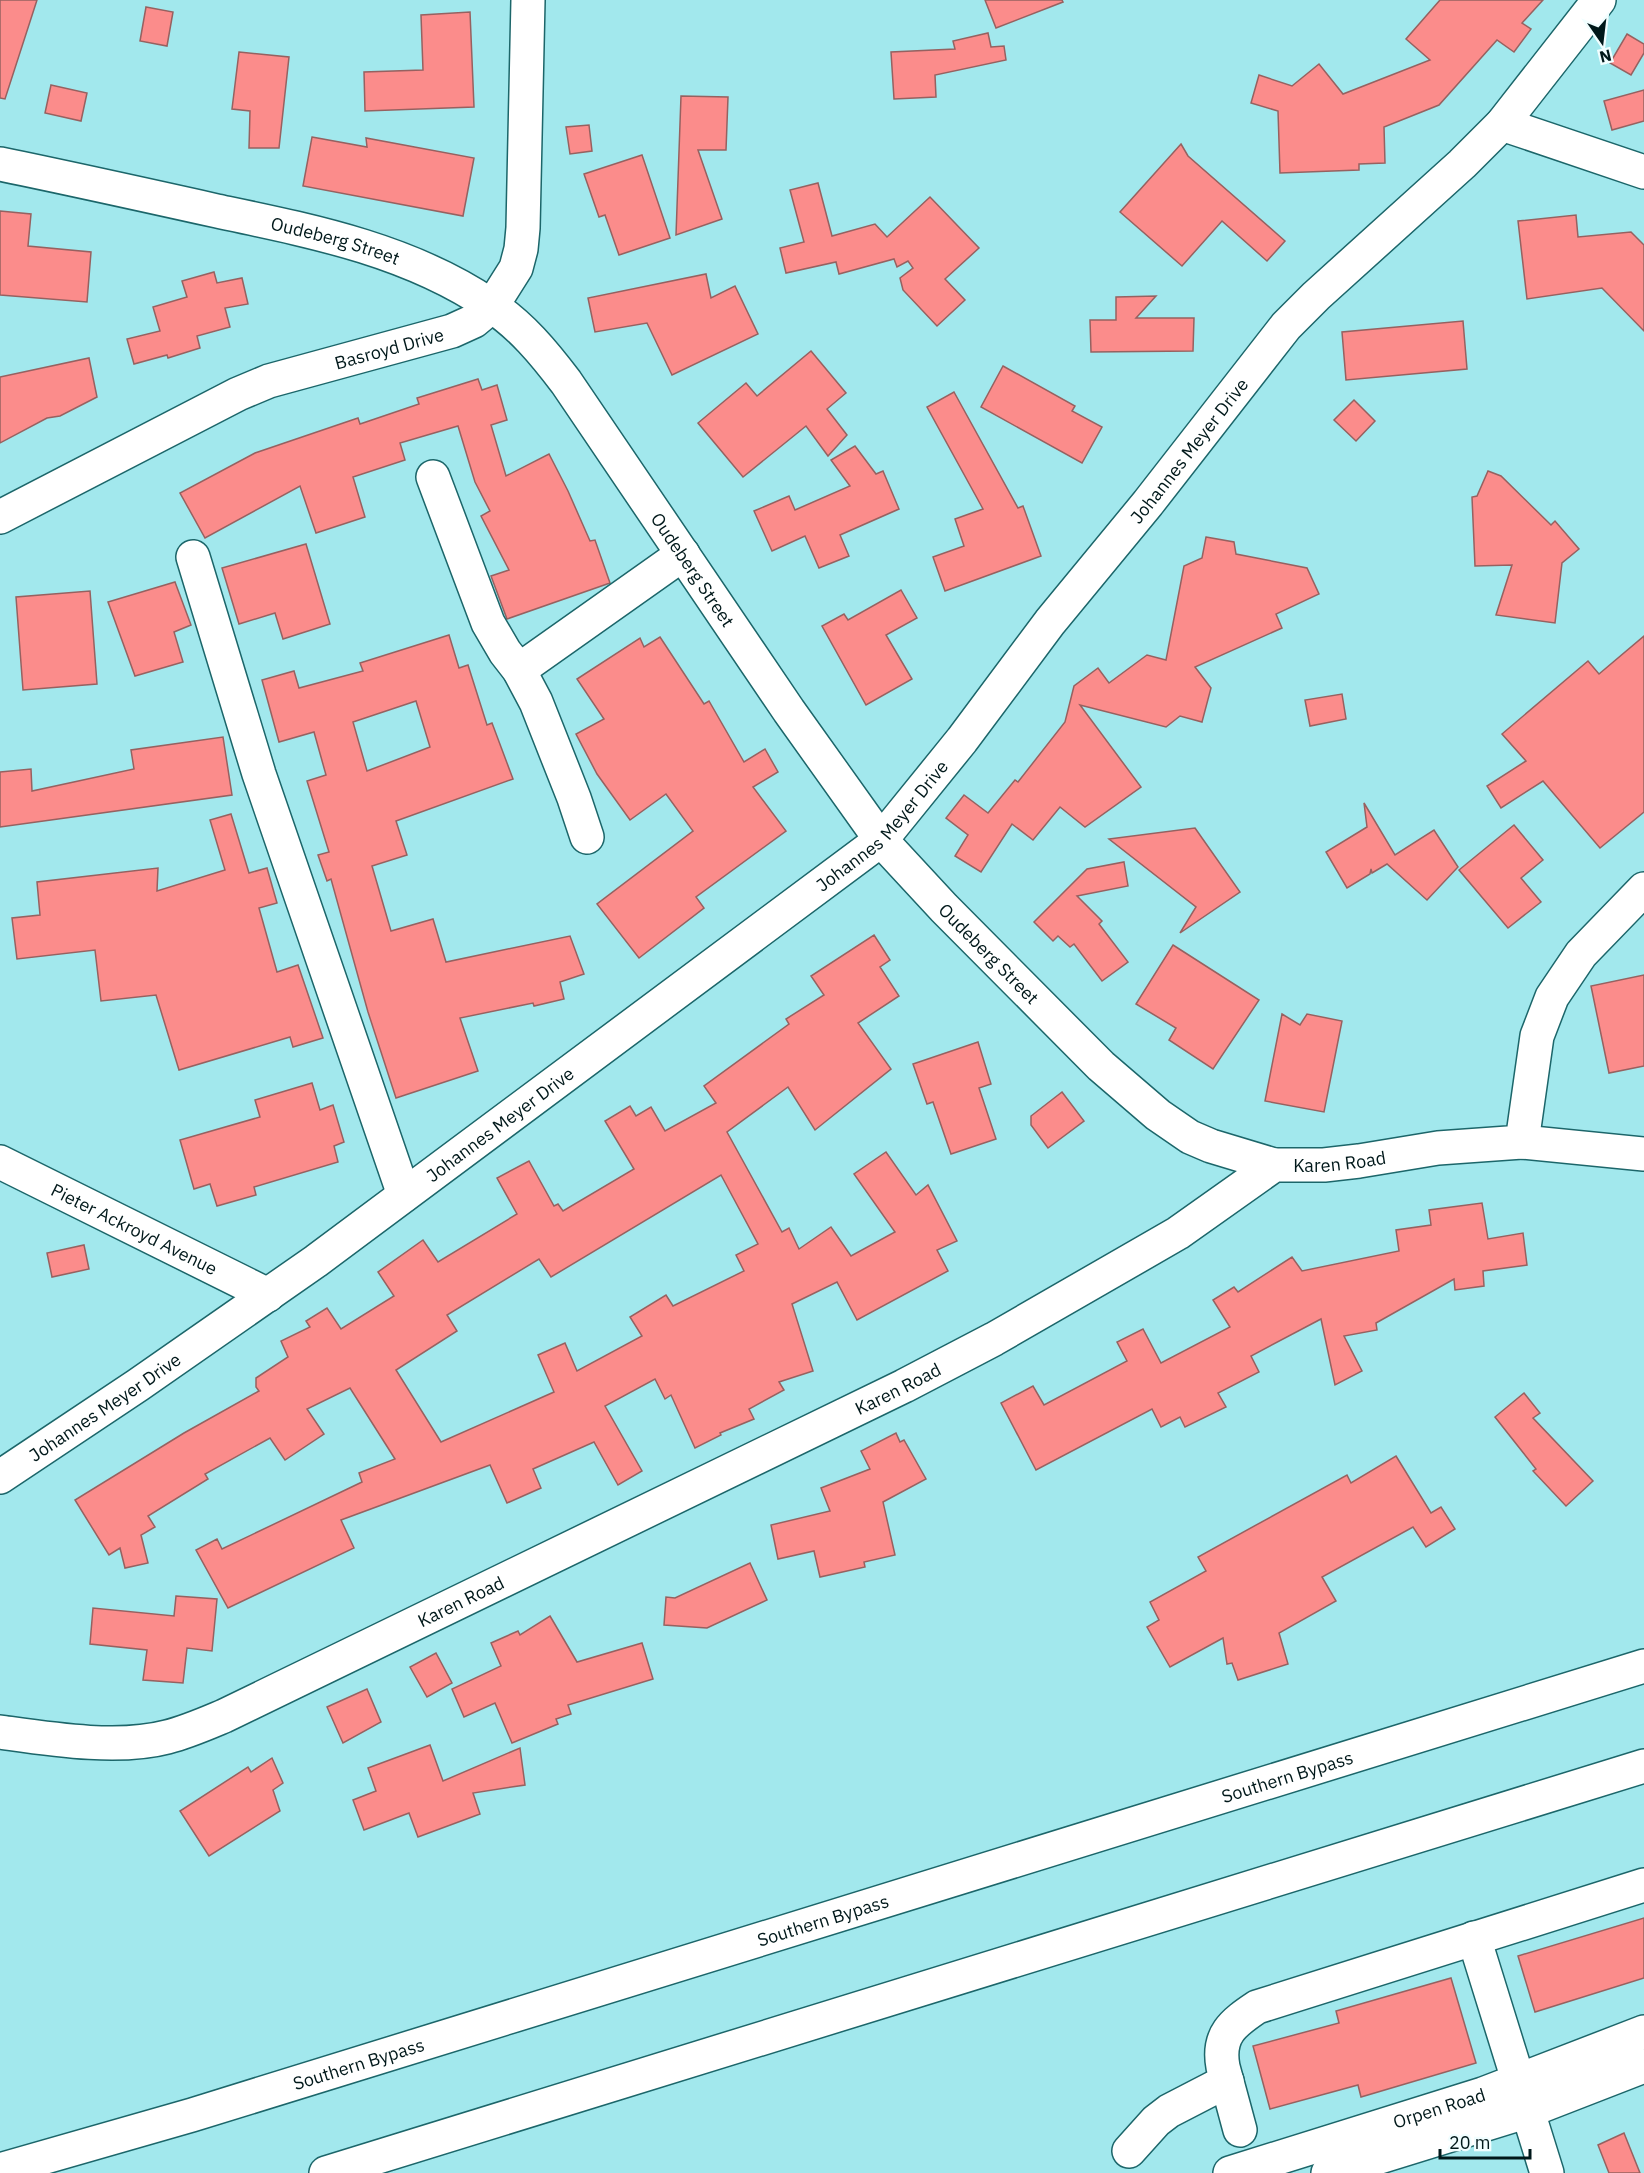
<svg xmlns="http://www.w3.org/2000/svg" width="1644" height="2173" viewBox="0 0 1644 2173" font-family="'IBM Plex Sans',sans-serif">
  <style>
    .building { fill: #fb8c8b; stroke: #966160; stroke-width: 1.5; fill-rule: evenodd }
    .lines { fill: none; stroke-linecap: round; stroke-linejoin: round }
    .minor-casing { stroke: #1c666a; stroke-width: 36 }
    .highway-casing { stroke: #1c666a; stroke-width: 36 }
    .minor { stroke: #fff; stroke-width: 33 }
    .highway { stroke: #fff; stroke-width: 33 }
    .labels { text-anchor: middle; dominant-baseline: central; stroke-width: 5; stroke-linejoin: round; paint-order: stroke }
    .street-label { font-size: 18px; fill: #00181a; stroke: #f1feff }
  </style>
  <rect width="100%" height="100%" fill="#a2e8ed"/>
  <!-- building -->
  <g class="building">
    <path d="M0 0H37L5 99 0 98Z"/>
    <path d="M985 0H1062L1063 2 996 28Z"/>
    <path d="M1440 0H1543L1522 23 1531 29 1514 52 1497 40 1439 105 1384 127 1385 163 1359 164V170L1280 173 1278 111 1251 103 1259 75 1292 86 1319 64 1343 94 1430 60 1406 39Z"/>
    <path d="M146 7 173 12 167 46 140 41Z"/>
    <path d="M470 12 474 107 365 111 364 72 423 70 421 15Z"/>
    <path d="M988 33 991 47 1004 46 1006 60 935 75 936 97 894 99 891 52 955 49 953 41Z"/>
    <path d="M1627 34 1644 44V53L1631 75 1610 63Z"/>
    <path d="M239 52 289 57 279 148H249L250 111 232 109Z"/>
    <path d="M51 85 87 93 81 121 45 113Z"/>
    <path d="M1644 90V121L1612 130 1604 101Z"/>
    <path d="M681 96 728 97 726 150H698L722 219 676 235Z"/>
    <path d="M589 125 592 151 570 154 566 127Z"/>
    <path d="M312 137 367 147 366 138 474 158 463 216 303 186Z"/>
    <path d="M1181 144 1188 156 1285 241 1267 261 1222 221 1182 266 1120 212Z"/>
    <path d="M642 155 670 238 619 255 605 215 599 217 584 174Z"/>
    <path d="M818 183 832 236 875 224 887 237 930 197 979 248 945 279 965 300 937 326 903 290 900 278 913 268 908 261 897 267 894 259 839 274 836 262 786 273 780 248 804 242 790 190Z"/>
    <path d="M0 211 31 214 28 246 91 252 87 302 0 295Z"/>
    <path d="M1576 215 1578 237 1631 232 1644 245V331L1602 288 1527 299 1518 221Z"/>
    <path d="M214 272 217 283 242 278 248 304 225 308 230 327 197 336 200 348 168 358 167 355 134 364 127 339 160 331 153 307 187 297 182 281Z"/>
    <path d="M706 274 711 298 735 286 758 334 672 375 647 323 595 332 588 298Z"/>
    <path d="M1156 296 1136 318H1194L1193 351 1091 352 1090 320H1116V297Z"/>
    <path d="M1463 321 1467 369 1346 380 1342 332Z"/>
    <path d="M811 351 846 393 827 409 847 435 828 456 806 426 743 477 698 423 746 383 757 396Z"/>
    <path d="M89 358 97 397 60 416 47 418 0 443V377Z"/>
    <path d="M1003 366 1075 406 1072 411 1102 427 1082 463 981 407Z"/>
    <path d="M478 379 482 390 497 385 507 420 491 425 506 476 549 454 568 491 590 541 595 540 610 583 507 619 491 576 509 570 481 516 490 511 475 482 458 426 400 443 405 460 353 477 365 517 316 533 300 486 205 538 180 493 255 453 358 418 360 424 419 404 417 398Z"/>
    <path d="M954 392 1018 508 1023 506 1041 556 945 591 933 557 964 546 955 519 983 509 927 407Z"/>
    <path d="M1354 400 1375 421 1356 441 1334 420Z"/>
    <path d="M855 446 876 474 883 471 899 509 840 535 849 556 819 568 805 536 772 551 754 511 789 496 795 510 850 486 831 460Z"/>
    <path d="M1488 471 1501 476 1551 525 1555 521 1579 549 1562 563 1555 623 1496 615 1512 565 1475 566 1472 497 1477 496Z"/>
    <path d="M1206 537 1234 542 1236 554 1307 568 1319 594 1276 614 1282 628 1195 667 1211 688 1202 722 1180 716 1166 727 1080 705 1141 787 1085 827 1060 807 1033 840 1012 824 981 872 955 856 968 835 946 818 964 795 988 813 1015 780 1018 782 1065 722 1074 686 1098 668 1109 683 1147 655 1166 660 1184 566 1202 558Z"/>
    <path d="M306 544 330 624 283 639 275 613 239 624 222 568Z"/>
    <path d="M175 582 191 625 174 632 183 662 135 676 108 602Z"/>
    <path d="M901 590 917 618 886 635 912 679 866 705 822 626 844 614 848 620Z"/>
    <path d="M90 591 97 684 23 690 16 597Z"/>
    <path d="M449 635 459 668 468 665 487 725 492 723 513 779 396 821 407 855 372 866 391 931 433 919 446 962 570 936 584 974 560 982 564 999 534 1006 533 1003 460 1018 478 1071 396 1098 368 1012 331 879 327 881 318 855 329 852 307 781 326 775 314 732 279 742 262 680 294 671 299 688 363 671 360 663ZM416 701 430 747 367 771 353 722Z"/>
    <path d="M1644 636V812L1600 848 1543 781 1501 808 1487 786 1526 761 1502 734 1588 661 1599 674Z"/>
    <path d="M660 637 704 704 709 701 744 762 765 749 778 772 753 787 786 831 696 897 704 908 639 958 597 904 693 831 666 794 630 820 597 774 576 734 604 719 577 679 640 638 644 647Z"/>
    <path d="M1342 694 1346 719 1310 726 1305 700Z"/>
    <path d="M223 737 232 795 0 827V772L31 769 32 791 134 769 131 750Z"/>
    <path d="M1364 803 1395 855 1434 830 1458 867 1427 900 1387 864 1372 873 1371 869 1370 874 1347 888 1326 852 1367 827Z"/>
    <path d="M231 814 249 873 267 868 277 903 259 908 277 972 298 965 323 1038 293 1047 290 1037 179 1070 156 995 101 1001 95 950 17 959 12 918 40 915 37 882 158 868 157 891 225 870 210 820Z"/>
    <path d="M1514 825 1543 860 1521 878 1541 902 1508 928 1459 870Z"/>
    <path d="M1195 828 1240 892 1180 933 1196 907 1109 839Z"/>
    <path d="M1124 862 1128 886 1077 896 1102 921 1099 924 1128 962 1102 981 1074 944 1070 947 1058 936 1053 941 1034 922 1087 869Z"/>
    <path d="M874 935 890 960 880 967 899 996 858 1023 891 1069 815 1130 788 1087 727 1132 782 1232 789 1228 799 1249 831 1227 851 1256 895 1232 854 1174 886 1152 916 1195 928 1185 957 1241 937 1250 948 1271 857 1320 837 1282 792 1304 813 1371 779 1382 784 1390 749 1409 754 1419 720 1433 721 1435 695 1448 671 1395 665 1399 655 1379 605 1406 642 1471 618 1485 594 1442 533 1469 541 1488 507 1503 490 1465 341 1520 354 1548 228 1608 196 1550 217 1539 222 1549 362 1482 359 1473 395 1459 350 1388 307 1409 324 1434 285 1460 270 1438 205 1474 208 1479 148 1516 155 1527 141 1535 148 1563 125 1568 120 1548 109 1555 75 1500 184 1433 259 1391 256 1387V1378L288 1357 281 1341 310 1327 306 1321 327 1308 341 1329 394 1296 378 1272 423 1240 438 1262 517 1214 497 1178 529 1161 554 1206 558 1204 563 1211 634 1169 605 1121 630 1106 636 1116 651 1107 665 1131 716 1103 704 1086 789 1024 786 1019 824 995 811 976ZM721 1175 758 1244 736 1255 744 1271 673 1306 666 1295 630 1317 642 1336 577 1371 565 1343 538 1355 554 1392 441 1442 396 1370 457 1331 447 1315 539 1259 551 1277Z"/>
    <path d="M1173 945 1259 1000 1213 1069 1169 1040 1176 1028 1136 1004Z"/>
    <path d="M1644 975V1066L1609 1073 1591 986Z"/>
    <path d="M1282 1014 1300 1025 1307 1014 1342 1021 1324 1112 1265 1101Z"/>
    <path d="M978 1042 991 1084 979 1088 996 1139 951 1154 933 1102 927 1104 913 1064Z"/>
    <path d="M312 1083 320 1110 333 1105 344 1142 334 1146 338 1162 254 1187 256 1195 217 1206 210 1184 194 1189 180 1140 260 1117 255 1100Z"/>
    <path d="M1062 1092 1084 1121 1048 1148 1031 1125V1116Z"/>
    <path d="M1482 1203 1488 1239 1523 1233 1527 1265 1483 1271 1484 1286 1455 1290 1454 1279 1376 1323 1377 1330 1344 1336 1362 1371 1335 1385 1321 1319 1251 1356 1259 1372 1218 1393 1226 1407 1185 1427 1180 1417 1161 1427 1152 1409 1036 1470 1001 1403 1033 1386 1044 1405 1127 1361 1117 1342 1143 1329 1161 1363 1230 1327 1213 1300 1234 1287 1238 1292 1292 1257 1302 1271 1399 1251 1396 1230 1431 1225 1429 1210Z"/>
    <path d="M84 1245 89 1269 52 1277 47 1253Z"/>
    <path d="M1524 1393 1540 1413 1533 1418 1593 1481 1566 1506 1533 1471 1536 1469 1495 1417Z"/>
    <path d="M896 1433 900 1442 904 1440 926 1479 883 1502 895 1555 864 1562 865 1567 820 1577 814 1551 778 1559 771 1525 830 1511 821 1488 870 1469 861 1451Z"/>
    <path d="M1396 1456 1431 1513 1441 1507 1455 1529 1426 1547 1413 1527 1322 1577 1336 1601 1279 1633 1288 1664 1238 1680 1232 1663 1227 1664 1223 1638 1170 1667 1147 1627 1159 1620 1150 1602 1206 1571 1198 1557 1347 1475 1351 1483Z"/>
    <path d="M750 1563 767 1600 707 1628 664 1625 666 1597 675 1598Z"/>
    <path d="M176 1596 217 1599 212 1651 187 1648 183 1683 143 1680 147 1650 90 1644 93 1608 174 1616Z"/>
    <path d="M550 1616 577 1662 642 1643 653 1679 568 1705 571 1714 556 1719 558 1724 512 1743 495 1703 464 1717 452 1689 501 1666 491 1643 518 1631 520 1635Z"/>
    <path d="M436 1653 452 1683 427 1697 410 1667Z"/>
    <path d="M367 1689 381 1722 343 1743 327 1707Z"/>
    <path d="M430 1745 443 1781 520 1748 525 1785 473 1793 480 1814 418 1837 409 1813 364 1830 353 1800 376 1791 368 1768Z"/>
    <path d="M272 1758 283 1783 273 1790 280 1811 209 1856 180 1811 248 1767 251 1772Z"/>
    <path d="M1644 1918V1978L1535 2012 1518 1956Z"/>
    <path d="M1451 1978 1476 2063 1361 2097 1358 2085 1270 2109 1253 2046 1339 2023 1336 2011Z"/>
    <path d="M1624 2133 1640 2173H1609L1598 2145Z"/>
  </g>
  <g class="lines">
    <!-- minor casing -->
    <g class="minor-casing">
      <g id="minor">
        <path d="M1502 124 1644 172"/>
        <path id="s1" d="M0 164C73 179 145 195 217 211 312 231 409 250 490 305 521 325 544 353 566 382L789 711 881 840 944 908 1101 1066 1158 1115 1190 1137 1211 1146 1274 1165"/>
        <path d="M433 477 488 623 505 652 519 670 536 702 574 798 587 837"/>
        <path id="s2" d="M0 517 238 394 269 381 452 331 474 321 492 306 516 268 521 249 523 228 528 0"/>
        <path d="M193 557 259 774 404 1195"/>
        <path d="M519 670 683 554"/>
        <path d="M1522 1142 1644 1154"/>
        <path id="s3" d="M0 1162 268 1295"/>
        <path id="s4" d="M0 1477 138 1385 316 1261 881 840 962 740 1050 622 1148 503 1286 326 1316 296 1462 164 1502 124 1599 0"/>
        <path id="s5" d="M0 1732C50 1739 118 1750 167 1737 187 1732 205 1724 224 1716L904 1386 994 1339 1178 1233 1274 1165H1324L1359 1161 1438 1148 1522 1142 1537 1036 1552 997 1581 954 1644 889"/>
        <path d="M1474 1938 1547 2173"/>
        <path d="M1240 2130 1223 2067C1217 2035 1233 2023 1257 2007L1644 1885"/>
        <path d="M1129 2151 1156 2121 1169 2111 1227 2081"/>
        <path id="s6" d="M1230 2173 1483 2094 1644 2032"/>
        <path d="M1328 2173 1528 2111 1644 2066"/>
      </g>
    </g>
    <!-- highway casing -->
    <g class="highway-casing">
      <g id="highway">
        <path id="s7" d="M0 2170 192 2115 1644 1666"/>
        <path d="M326 2173 1644 1766"/>
      </g>
    </g>
    <!-- minor -->
    <use href="#minor" class="minor"/>
    <!-- highway -->
    <use href="#highway" class="highway"/>
  </g>
  <g class="labels">
    <!-- street labels -->
    <g class="street-label">
      <text stroke="none"><textPath href="#s1" startOffset="344">Oudeberg Street</textPath></text>
      <text stroke="none"><textPath href="#s2" startOffset="426">Basroyd Drive</textPath></text>
      <text stroke="none"><textPath href="#s4" startOffset="1584">Johannes Meyer Drive</textPath></text>
      <text stroke="none"><textPath href="#s1" startOffset="848">Oudeberg Street</textPath></text>
      <text stroke="none"><textPath href="#s4" startOffset="1098">Johannes Meyer Drive</textPath></text>
      <text stroke="none"><textPath href="#s1" startOffset="1334">Oudeberg Street</textPath></text>
      <text stroke="none"><textPath href="#s4" startOffset="612">Johannes Meyer Drive</textPath></text>
      <text stroke="none"><textPath href="#s5" startOffset="1482">Karen Road</textPath></text>
      <text stroke="none"><textPath href="#s3" startOffset="150">Pieter Ackroyd Avenue</textPath></text>
      <text stroke="none"><textPath href="#s5" startOffset="978">Karen Road</textPath></text>
      <text stroke="none"><textPath href="#s4" startOffset="126">Johannes Meyer Drive</textPath></text>
      <text stroke="none"><textPath href="#s5" startOffset="492">Karen Road</textPath></text>
      <text stroke="none"><textPath href="#s7" startOffset="1346">Southern Bypass</textPath></text>
      <text stroke="none"><textPath href="#s7" startOffset="860">Southern Bypass</textPath></text>
      <text stroke="none"><textPath href="#s7" startOffset="374">Southern Bypass</textPath></text>
      <text stroke="none"><textPath href="#s6" startOffset="219">Orpen Road</textPath></text>
    </g>
  </g>
  <!-- north arrow -->
  <g transform="translate(1602 42) rotate(166)" stroke="#f1feff" stroke-width="4.5" paint-order="stroke">
  <path d="M0-4.5L10 22L0 15L-10 22Z" fill="#00181a"/>
  <text y="-9" font-size="16" font-weight="bold" text-anchor="middle" fill="#00181a">N</text>
  </g>
  <!-- scale -->
  <path d="M1440 2149v9h90v-9" fill="none" stroke="#00181a" stroke-width="3"/>
  <text x="1449" y="2149" font-size="18" fill="#00181a" stroke="#f1feff" stroke-width="4.5" paint-order="stroke">20 m</text>
</svg>
